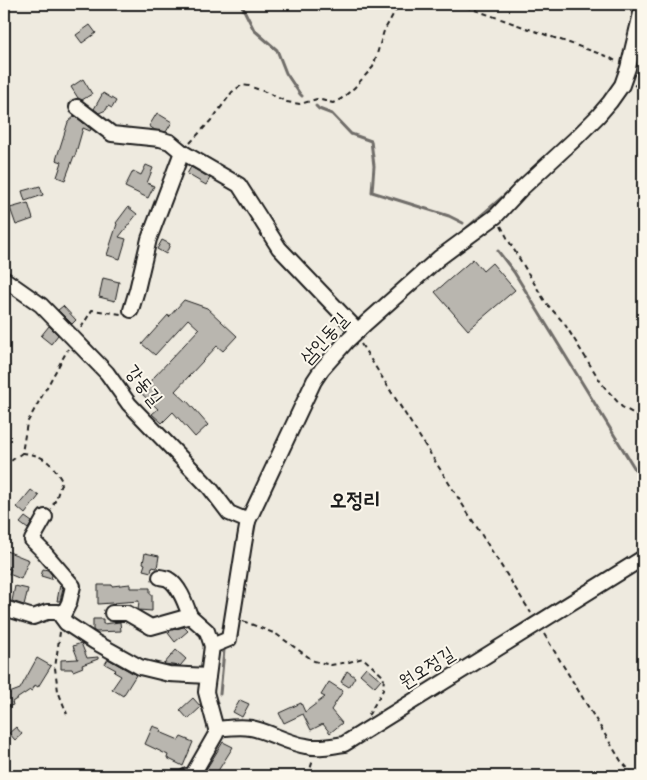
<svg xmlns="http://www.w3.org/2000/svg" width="647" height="780" viewBox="0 0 647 780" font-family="'Gochi Hand','Poor Story',sans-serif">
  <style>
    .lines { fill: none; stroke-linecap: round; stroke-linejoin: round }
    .stream { stroke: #6f6d69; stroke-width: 3 }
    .building { fill: #b9b6af; stroke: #1c1c1c }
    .minor-casing { stroke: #1c1c1c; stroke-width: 18 }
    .path { stroke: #1c1c1c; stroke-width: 2; stroke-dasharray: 5 4; stroke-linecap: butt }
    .minor { stroke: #fbf7ec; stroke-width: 14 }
    .labels { text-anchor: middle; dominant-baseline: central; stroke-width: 4; stroke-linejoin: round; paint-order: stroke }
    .street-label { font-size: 19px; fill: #1c1c1c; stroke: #fbf7ec }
    .quarter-label { font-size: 21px; font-weight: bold; fill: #1c1c1c; stroke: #fbf7ec }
  </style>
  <rect width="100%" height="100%" fill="#eeeadf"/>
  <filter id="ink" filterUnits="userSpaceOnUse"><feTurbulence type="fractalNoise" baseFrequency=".02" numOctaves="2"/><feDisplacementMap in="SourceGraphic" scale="10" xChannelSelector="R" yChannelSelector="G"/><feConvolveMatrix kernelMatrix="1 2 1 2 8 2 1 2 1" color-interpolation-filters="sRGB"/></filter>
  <g filter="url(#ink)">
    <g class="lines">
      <!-- stream -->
      <g class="stream">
        <path d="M241 4 254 30 277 50 286 73 300 94 302 96"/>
        <path d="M316 106 319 109 332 114 351 134 371 141 374 166 372 192 449 216 463 223"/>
        <path d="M460 234 514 187"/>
        <path d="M498 251 514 272 643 482"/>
        <path d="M220 694 224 650"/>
      </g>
    </g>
    <!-- building -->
    <g class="building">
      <path d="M90 25 96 33 82 43 76 35Z"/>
      <path d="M83 79 92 94 82 100 78 98 71 87Z"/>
      <path d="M103 93 116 101 112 108 108 106 106 110 99 113 94 109Z"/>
      <path d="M157 113 172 122 166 132 155 130 149 126Z"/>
      <path d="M75 116 91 129 90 131 83 128 75 156H74L65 180 57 177 62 162 56 160 68 122Z"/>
      <path d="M146 165 153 168 147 183 154 186 148 198 125 187 133 171 141 175Z"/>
      <path d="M191 167 210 178 206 185 187 174Z"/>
      <path d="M40 186 43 195 25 201 22 191Z"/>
      <path d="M28 203 33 219 16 225 10 208Z"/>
      <path d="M128 207 137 214 119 237 126 239 120 259 107 255 117 224 116 223Z"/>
      <path d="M162 240 170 244 166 254 157 249Z"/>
      <path d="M473 259 483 271 492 263 515 290 468 330 435 292Z"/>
      <path d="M103 278 119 282 115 301 99 297Z"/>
      <path d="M184 300 207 308 237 336 223 351 217 346 175 391 187 402V401L208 425 195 437 173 412 162 423 152 414 158 409 140 392 199 329 188 319 155 355 142 344 168 315 169 317Z"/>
      <path d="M63 306 76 320 72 324 58 310Z"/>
      <path d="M49 326 58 335 51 344 41 336Z"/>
      <path d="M31 490 39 496 25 514 17 507Z"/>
      <path d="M25 517 32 522 28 529 20 523Z"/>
      <path d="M4 550 29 560 21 579 9 574 11 569 4 568Z"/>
      <path d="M145 553 159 556 157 568 152 567 151 572 143 570 145 564 143 563Z"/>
      <path d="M43 569 48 570 52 575 51 579 41 576Z"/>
      <path d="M130 584V588H150V594H152V611L138 610 139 601 98 604V585H112V586Z"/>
      <path d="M60 585 63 588 60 601H57Z"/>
      <path d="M15 586 28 589 24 605 12 601Z"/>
      <path d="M93 619H103V624L120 622 121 631 96 632 93 630Z"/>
      <path d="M184 627 188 631 175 642 168 633 171 630Z"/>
      <path d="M81 643 87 658 98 657V659L82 665 83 667 73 671 72 669H61V660L78 659 73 646Z"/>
      <path d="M176 650 186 659 180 666 164 664Z"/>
      <path d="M37 658 51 666 38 687 35 685 32 691 30 690 12 702 13 705 4 708V695L20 689Z"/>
      <path d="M108 659 136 675 123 696 112 689 121 676 114 672 116 670 105 664Z"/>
      <path d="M366 667 381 680 375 687 360 674Z"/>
      <path d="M347 671 355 677 349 687 341 682Z"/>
      <path d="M329 682 343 691 331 710 342 723 330 733 323 724 311 730 303 714 284 723 279 713 301 703 305 712 325 697 321 695Z"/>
      <path d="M193 698 201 707 188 719 180 710Z"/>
      <path d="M240 700 249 704 242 717 233 712Z"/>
      <path d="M153 726 161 729 160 732 179 740 181 737 193 742 183 766 167 758 168 755 145 744Z"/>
      <path d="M16 727 22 734 15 740 9 733Z"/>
      <path d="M223 742 233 747 216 774 222 776H202Z"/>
    </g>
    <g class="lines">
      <!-- minor casing -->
      <g class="minor-casing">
        <g id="minor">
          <path d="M77 107 112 134 160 139 170 142 182 152 239 185 279 248 358 331"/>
          <path d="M4 279 41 305 107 373 129 404 210 488 229 513 248 521"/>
          <path d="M131 310 137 290 149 239 182 152"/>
          <path d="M45 517 32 540 43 551 73 586 69 603 62 617"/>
          <path d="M160 577C163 578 166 578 168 579 180 586 186 605 190 616"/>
          <path d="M4 608 33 617 47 612H58L66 623 95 642 140 667 169 674 208 676"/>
          <path d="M112 613H127L151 627 190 616 207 631 212 646"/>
          <path d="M216 729C227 728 239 726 251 728 268 731 287 743 306 746 318 749 332 746 344 744L643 558"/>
          <path d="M187 776 193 774 216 734V729L206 692 212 646 229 639 244 544 248 521 314 381 322 369 346 342 366 323 439 258 496 216 521 189 575 139 598 116 610 102 622 85 628 68 643 5"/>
        </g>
      </g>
      <!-- path -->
      <g class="path">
        <path d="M458 4 609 57 617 62"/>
        <path d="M634 85 643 88"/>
        <path d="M190 143 214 117 232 92 242 85 249 86 268 93 287 102 300 104 317 99 333 103 341 99 354 88 373 67 384 31 399 4"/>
        <path d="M501 226 510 243 546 303 564 323 602 384 622 407 638 416 643 417"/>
        <path d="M81 328 92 310 121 314"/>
        <path d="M361 344 531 613"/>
        <path d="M22 453C44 455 51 462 62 481L56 499 51 509"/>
        <path d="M4 466 22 453 27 423 68 349"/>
        <path d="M243 621 276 634 314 661 331 665 349 662 363 658 384 677 383 690 368 716"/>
        <path d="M60 632 55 668 58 691 67 714"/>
        <path d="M544 634 621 761 635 776"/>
        <path d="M308 776 313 760"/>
        <path d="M625 776 629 770"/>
      </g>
      <!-- minor -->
      <use href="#minor" class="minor"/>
    </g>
  </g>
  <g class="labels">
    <!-- street labels -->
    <g class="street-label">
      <text transform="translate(326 340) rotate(-48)">삼인동길</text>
      <text transform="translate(142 387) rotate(51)">강동길</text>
      <text transform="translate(428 670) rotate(-32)">원오정길</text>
    </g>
    <!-- quarter labels -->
    <g class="quarter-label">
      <text x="355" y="503">오정리</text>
    </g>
  </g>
  <!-- margin -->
  <rect width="647" height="780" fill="none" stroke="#fbf7ec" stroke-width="20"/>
  <rect x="10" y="10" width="627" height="760" fill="none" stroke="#1c1c1c" stroke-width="2" filter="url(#ink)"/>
</svg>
